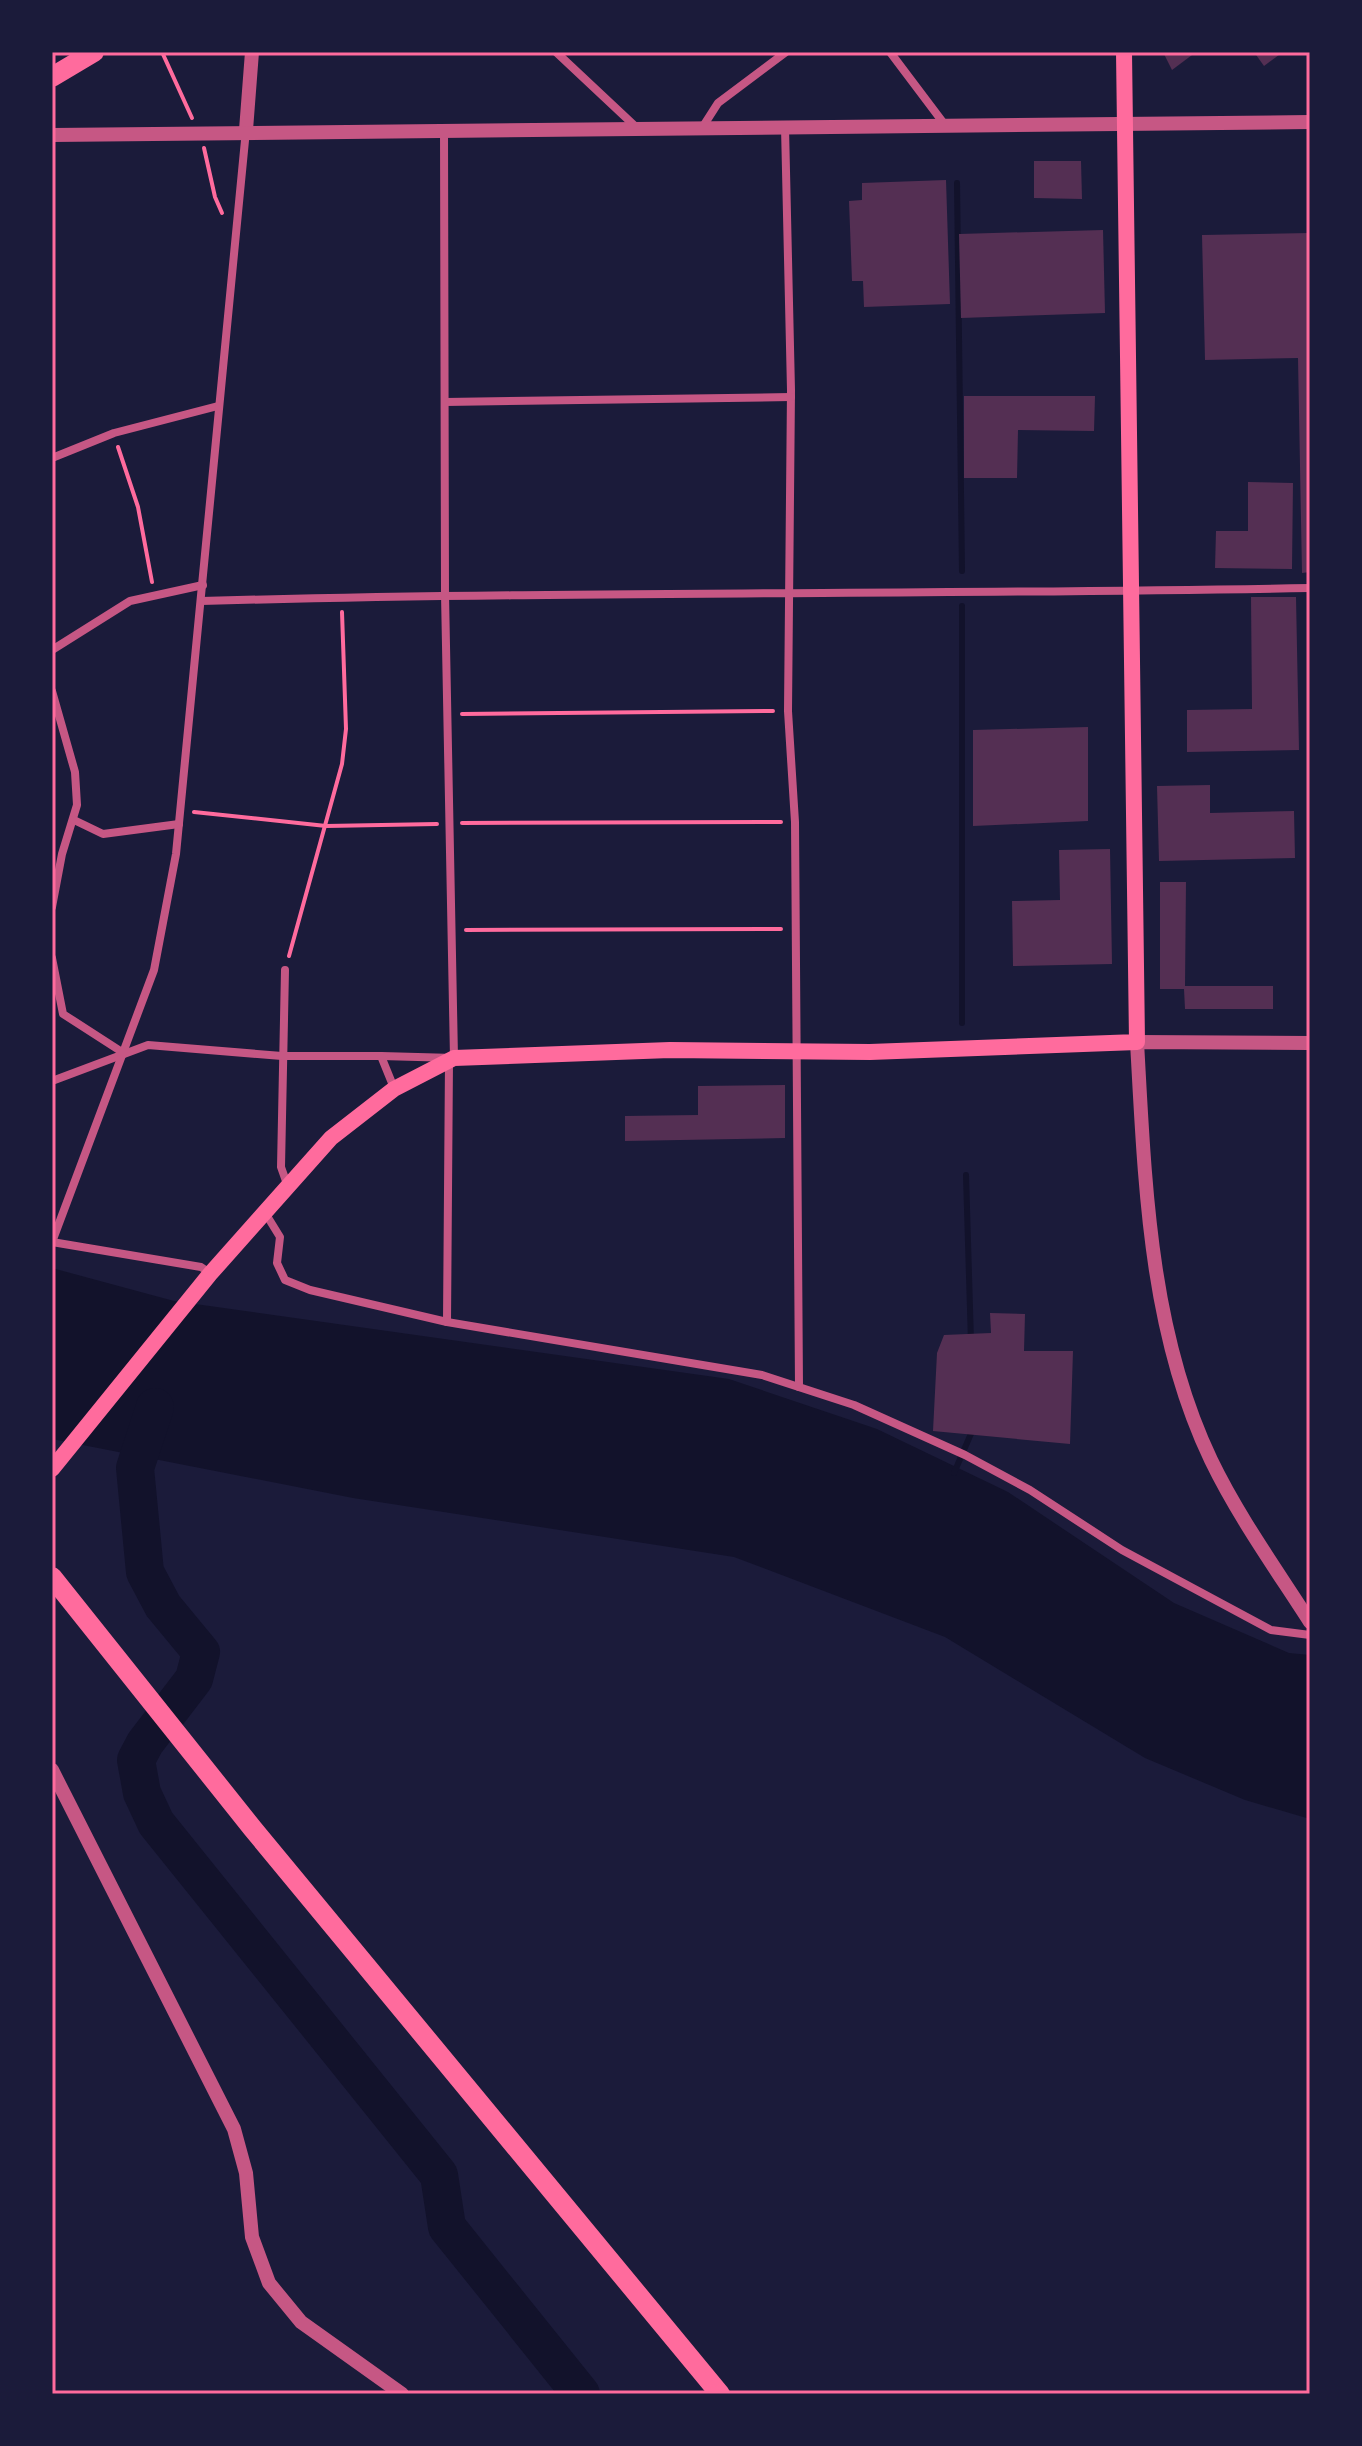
<svg xmlns="http://www.w3.org/2000/svg" width="1362" height="2446" viewBox="0 0 1362 2446" font-family="'Archivo Narrow',sans-serif">
  <style>
    .water { fill: #12122b }
    .lines { fill: none; stroke-linecap: round; stroke-linejoin: round }
    .stream { stroke: #12122b; stroke-width: 6 }
    .river { stroke: #12122b; stroke-width: 38 }
    .building { fill: #542f53 }
    .path { stroke: #ff6b9d; stroke-width: 4 }
    .minor { stroke: #c65784; stroke-width: 8 }
    .tertiary { stroke: #c65784; stroke-width: 14 }
    .secondary { stroke: #ff6b9d; stroke-width: 16 }
    .primary { stroke: #ff6b9d; stroke-width: 20 }
    .trunk { stroke: #ff6b9d; stroke-width: 20 }
    .neatline { fill: none; stroke: #ff6b9d; stroke-width: 3 }
  </style>
  <rect width="100%" height="100%" fill="#1b1b3a"/>
  <!-- water -->
  <path class="water" d="M52 1268 174 1301 729 1379 877 1429 1008 1492 1174 1603 1289 1653 1310 1655V1819L1245 1800 1145 1758 945 1637 734 1557 353 1498 52 1439Z"/>
  <g class="lines">
    <!-- stream -->
    <g class="stream">
      <path d="M957 183 962 571"/>
      <path d="M962 1023V606"/>
      <path d="M966 1175 971 1342"/>
      <path d="M954 1473 973 1429"/>
    </g>
    <!-- river -->
    <path class="river" d="M155 1407 135 1468 145 1572 163 1606 201 1652 194 1679 145 1743 136 1760 142 1793 156 1823 439 2175 447 2227 581 2394"/>
  </g>
  <!-- building -->
  <g class="building">
    <path d="M1163 52H1196L1172 70Z"/>
    <path d="M1254 52H1283L1264 66Z"/>
    <path d="M1034 161H1081L1082 199 1034 198Z"/>
    <path d="M946 180 950 304 864 307 863 281H852L849 201 862 200V183Z"/>
    <path d="M1103 230 1105 313 961 318 959 234Z"/>
    <path d="M1310 233V572L1302 573 1298 358 1205 360 1202 235Z"/>
    <path d="M964 396H1095L1094 431 1018 430 1017 478H964Z"/>
    <path d="M1248 482 1293 483 1292 569 1215 568 1216 531H1248Z"/>
    <path d="M1251 597H1296L1299 750 1187 752V710L1252 709Z"/>
    <path d="M1088 727V821L973 826V730Z"/>
    <path d="M1210 785V813L1294 811 1295 858 1159 861 1157 786Z"/>
    <path d="M1110 849 1112 964 1013 966 1012 901 1060 900 1059 850Z"/>
    <path d="M1160 882H1186L1185 986H1273V1009H1185L1184 989H1160Z"/>
    <path d="M785 1085V1138L625 1141V1116L698 1115V1086Z"/>
    <path d="M990 1313 1025 1314 1024 1351H1073L1070 1444 933 1431 937 1353 944 1335 991 1333Z"/>
  </g>
  <g class="lines">
    <!-- path -->
    <g class="path">
      <path d="M162 52 192 118"/>
      <path d="M204 148 215 197 222 213"/>
      <path d="M118 447 138 507 152 582"/>
      <path d="M462 714 773 711"/>
      <path d="M194 812 326 826 437 824"/>
      <path d="M462 823 781 822"/>
      <path d="M466 930 781 929"/>
      <path d="M289 956 342 764 346 729 342 612"/>
    </g>
    <!-- minor -->
    <g class="minor">
      <path d="M556 52 637 128"/>
      <path d="M890 52 945 125"/>
      <path d="M785 127 791 390 788 711 795 822 799 1387"/>
      <path d="M702 128 718 103 786 52"/>
      <path d="M445 402 791 397"/>
      <path d="M52 458 114 433 218 406"/>
      <path d="M201 601C571 591 940 595 1310 588"/>
      <path d="M52 650 130 601 203 585"/>
      <path d="M52 691 75 772 77 805 62 854 52 907"/>
      <path d="M74 820 103 834 179 824"/>
      <path d="M52 958 63 1014 122 1052"/>
      <path d="M285 970 281 1167 287 1184"/>
      <path d="M381 1056 454 1058 445 594 444 130"/>
      <path d="M52 1081 148 1045 282 1056H381L394 1088"/>
      <path d="M264 1211 280 1237 277 1263 285 1280 310 1290 447 1322 762 1375 854 1405 965 1455 1030 1490 1122 1550 1271 1630 1310 1635"/>
      <path d="M52 1242 154 970 176 854 246 130"/>
      <path d="M52 1242 201 1267 210 1273"/>
      <path d="M447 1322 449 1061"/>
    </g>
    <!-- tertiary -->
    <g class="tertiary">
      <path d="M246 130 252 52"/>
      <path d="M52 135 1310 122"/>
      <path d="M1310 1043 1137 1042C1145 1183 1149 1330 1211 1460 1238 1516 1276 1569 1310 1622"/>
      <path d="M52 1770 234 2129 246 2173 252 2237 269 2283 301 2322 402 2394"/>
    </g>
    <!-- secondary -->
    <path class="secondary" d="M52 1469 210 1274 331 1138 394 1089 454 1058 670 1050 870 1052 1137 1042 1124 52"/>
    <!-- primary -->
    <path class="primary" d="M52 77 94 52"/>
    <!-- trunk -->
    <path class="trunk" d="M52 1577 253 1829 720 2394"/>
  </g>
  <!-- border -->
  <rect width="1362" height="2446" fill="none" stroke="#1b1b3a" stroke-width="108"/>
  <rect x="54" y="54" width="1254" height="2338" class="neatline"/>
</svg>
